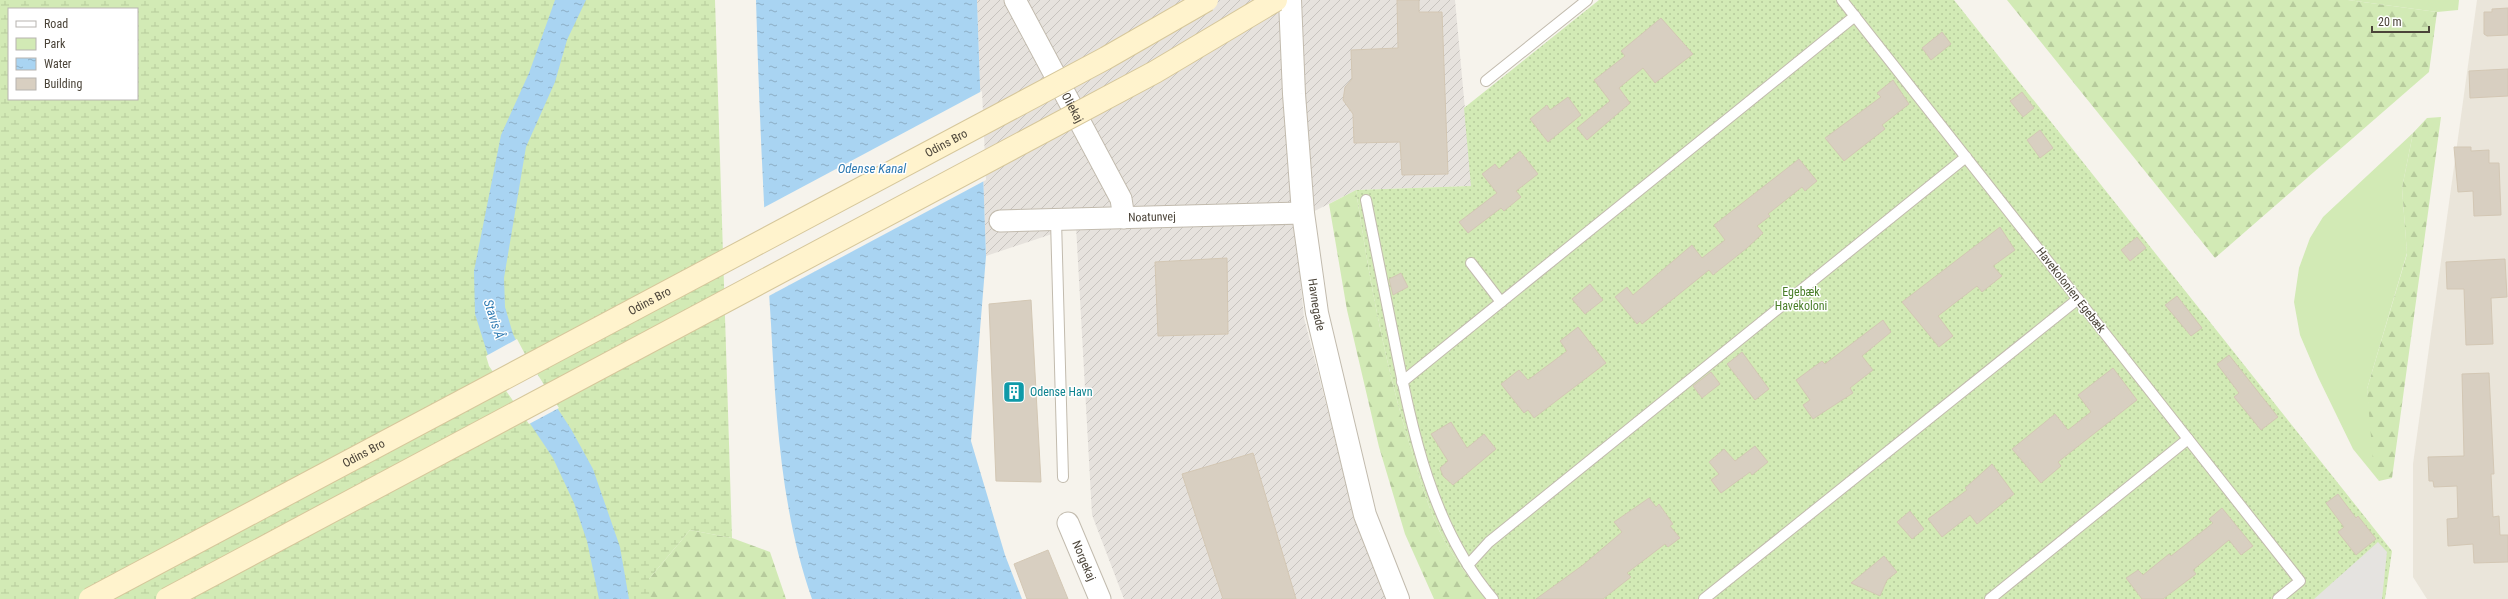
<svg xmlns="http://www.w3.org/2000/svg" width="2508" height="599" viewBox="0 0 2508 599" font-family="'Roboto Condensed',sans-serif">
  <style>
    .residential { fill: #eae5da }
    .industrial { fill: url(#industrial-furrows) }
    .green { fill: #d2eab5 }
    .forest { fill: url(#forest-firs) }
    .wetland { fill: url(#wetland-marsh); fill-rule: evenodd }
    .garden { fill: url(#garden-dots) }
    .parking { fill: #e5e3e0 }
    .water { fill: url(#water-ripples) }
    .pier { fill: #f6f3ec }
    .building { fill: #d8cfc1; stroke: #d3c7b4 }
    .lines { fill: none; stroke-linecap: round; stroke-linejoin: round }
    .service-casing { stroke: #c2bbae; stroke-width: 12 }
    .minor-casing { stroke: #c2bbae; stroke-width: 23 }
    .tertiary-casing { stroke: #c2bbae; stroke-width: 24 }
    .service { stroke: #fff; stroke-width: 10 }
    .minor { stroke: #fff; stroke-width: 21 }
    .tertiary { stroke: #fff; stroke-width: 22 }
    .secondary-bridge-casing { stroke: #d6c79b; stroke-width: 24; stroke-linecap: butt }
    .secondary-bridge { stroke: #fff3cd; stroke-width: 22 }
    .labels { text-anchor: middle; dominant-baseline: central; stroke-width: 3; stroke-linejoin: round; paint-order: stroke }
    .street-label { font-size: 12px; fill: #4b4439; stroke: #fff }
    .park-label { font-size: 12px; fill: #4a7f2a; stroke: #fff }
    .culture-label { font-size: 12px; fill: #0d838f; stroke: #fff; text-anchor: start }
    .water-label { font-size: 13px; font-style: italic; fill: #2e7ab2; stroke: #fff }
  </style>
  <defs>
    <pattern id="industrial-furrows" width="10" height="10" patternUnits="userSpaceOnUse"><rect width="10" height="10" fill="#e6e2dd"/><path d="M-1 1l2-2M0 10L10 0M9 11l2-2" fill="none" stroke="#c7c3be"/></pattern>
    <pattern id="forest-firs" width="22" height="20" patternUnits="userSpaceOnUse"><rect width="22" height="20" fill="#d2eab5"/><path d="M5 1l3.5 6h-7zM16 11l3.5 6h-7z" fill="#b6ca9c"/></pattern>
    <pattern id="wetland-marsh" width="20" height="14" patternUnits="userSpaceOnUse"><rect width="20" height="14" fill="#d2eab5"/><path d="M1 5h8M5 5V1M11 12h8M15 12V8" fill="none" stroke="#b6ca9c"/></pattern>
    <pattern id="garden-dots" width="8" height="8" patternUnits="userSpaceOnUse"><rect width="8" height="8" fill="#d2eab5"/><path d="M2 2h.1M6 6h.1" fill="none" stroke="#b6ca9c" stroke-width="1.8" stroke-linecap="round"/></pattern>
    <pattern id="water-ripples" width="26" height="14" patternUnits="userSpaceOnUse"><rect width="26" height="14" fill="#a9d4f2"/><path d="M2 4q2-2 4 0t4 0M15 11q2-2 4 0t4 0" fill="none" stroke="#8caec5"/></pattern>
  </defs>
  <rect width="100%" height="100%" fill="#f6f3ec"/>
  <!-- residential -->
  <path class="residential" d="M2477 0H2508V599H2427L2413 577V464Z"/>
  <!-- industrial -->
  <path class="industrial" d="M977 0H1455L1472 186 1356 190 1295 221 1304 318 1358 528 1391 599H1124L1092 515 1076 226 986 256Z"/>
  <!-- green -->
  <g class="green">
    <path d="M2348 0H2459L2458 10 2437 12Z"/>
    <path d="M2413 133 2402 188 2407 253 2367 389 2379 481 2353 449 2318 377 2300 335 2294 302 2299 268 2310 238 2323 217Z"/>
  </g>
  <!-- forest -->
  <g class="forest">
    <path d="M2007 0H2348L2437 12 2429 72 2215 258Z"/>
    <path d="M2441 117 2392 478 2379 481 2373 461 2367 389 2407 254 2402 188 2413 133 2427 118Z"/>
    <path d="M1356 190C1369 278 1385 366 1412 452 1420 479 1428 508 1441 534 1453 558 1470 579 1487 599H1434L1405 534 1379 447 1347 310 1329 204Z"/>
    <path d="M690 530 732 538 770 552 786 599H649V579Z"/>
  </g>
  <!-- wetland -->
  <path class="wetland" d="M0 0H715L732 538 690 530 649 579V599H0ZM9 9H137V99H9Z"/>
  <!-- garden -->
  <path class="garden" d="M1599 0H1954L2392 551 2385 599H1487C1470 579 1453 558 1441 534 1428 508 1420 479 1412 452 1385 366 1369 278 1356 190L1471 186 1464 108Z"/>
  <!-- parking -->
  <path class="parking" d="M2378 542 2387 552 2382 599H2314Z"/>
  <!-- water -->
  <g class="water">
    <path d="M555 0H586L567 40 555 82 526 147 504 278 505 307 513 334 525 359 571 429 593 469 620 547 629 599H599L587 541 574 503 553 458 491 365 475 314 474 271 501 135 529 73Z"/>
    <path d="M756 0H977L986 256 971 441 1005 555 1022 599H812C781 511 776 416 771 324 764 216 759 108 756 0Z"/>
  </g>
  <!-- pier -->
  <g class="pier">
    <path d="M982 91 986 180 767 297 761 209Z"/>
    <path d="M517 339 527 358 559 408 529 424 489 366 486 356Z"/>
  </g>
  <!-- building -->
  <g class="building">
    <path d="M1397 0H1419V12H1442L1448 174 1402 175 1400 142 1354 143 1353 114 1343 100 1345 87 1352 79 1351 50 1398 48Z"/>
    <path d="M2508 8V35L2487 36 2484 34V12H2492V9Z"/>
    <path d="M1661 18 1693 54 1655 83 1643 68 1619 88 1630 103 1587 140 1577 128 1610 101 1594 80 1625 56 1621 51Z"/>
    <path d="M1942 32 1951 44 1931 60 1922 48Z"/>
    <path d="M2508 69V96L2470 98 2469 71Z"/>
    <path d="M1893 80 1909 104 1882 125 1885 129 1844 161 1825 138 1881 97 1877 93Z"/>
    <path d="M2022 92 2034 108 2023 117 2010 101Z"/>
    <path d="M1568 97 1581 115 1548 142 1530 119 1547 105 1550 110Z"/>
    <path d="M2040 130 2053 148 2040 158 2027 140Z"/>
    <path d="M2454 147H2471V151L2489 150V163H2499L2501 215 2474 216 2473 191 2458 192Z"/>
    <path d="M1520 151 1538 174 1516 191 1521 197 1504 211 1501 208 1468 233 1459 222 1497 193 1482 174 1495 164 1499 169Z"/>
    <path d="M1799 159 1817 181 1805 191 1802 187 1768 214 1770 216 1757 226 1763 233 1747 248 1713 275 1709 270 1642 324 1640 321 1637 324 1615 297 1627 287 1633 295 1692 245 1702 258 1725 240 1714 225Z"/>
    <path d="M2000 227 2015 250 1993 266 2002 276 1982 292 1977 286 1938 316 1953 336 1939 347 1902 302Z"/>
    <path d="M2137 237 2146 248 2130 261 2121 250Z"/>
    <path d="M1227 258 1228 334 1158 336 1155 262Z"/>
    <path d="M2505 259 2507 297 2491 298 2493 344 2466 345 2464 289H2447L2446 262Z"/>
    <path d="M1401 273 1408 287 1393 295 1389 279Z"/>
    <path d="M1590 284 1603 300 1585 314 1572 299Z"/>
    <path d="M2177 296 2202 328 2191 336 2165 305Z"/>
    <path d="M1031 300 1041 482 996 481 989 304Z"/>
    <path d="M1883 320 1891 332 1862 356 1873 370 1850 388 1853 393 1813 419 1803 405 1810 400 1796 380 1822 361 1825 364Z"/>
    <path d="M1578 327 1606 363 1534 418 1528 410 1524 413 1501 384 1519 370 1528 380 1567 351 1560 341Z"/>
    <path d="M1742 352 1769 389 1755 400 1727 364Z"/>
    <path d="M2229 355 2278 417 2261 430 2234 397 2239 393 2217 364Z"/>
    <path d="M2113 368 2137 400 2058 462 2061 466 2041 483 2012 449 2055 414 2068 430 2091 412 2078 395Z"/>
    <path d="M1711 372 1720 384 1702 398 1693 386Z"/>
    <path d="M2489 373 2494 474H2491L2493 517 2499 516 2500 535H2508V562L2474 563 2473 544 2448 546 2447 519 2458 518 2457 486 2434 487 2433 481H2429L2428 457 2464 456 2462 374Z"/>
    <path d="M1451 422 1467 448 1484 434 1496 449 1453 485 1443 476 1440 468 1448 461 1431 434Z"/>
    <path d="M1755 446 1768 462 1752 475 1750 472 1721 493 1711 480 1719 474 1709 462 1724 449 1735 461Z"/>
    <path d="M1253 453 1296 599H1223L1182 474Z"/>
    <path d="M1992 464 2014 494 1977 524 1970 515 1942 537 1928 519 1967 490 1965 488Z"/>
    <path d="M2338 494 2356 518 2358 516 2376 539 2356 555 2338 532 2344 527 2326 503Z"/>
    <path d="M1649 498 1656 507 1659 504 1673 524 1670 526 1680 538 1668 547 1665 544 1627 573 1631 577 1603 599H1536L1583 565 1622 532 1614 522Z"/>
    <path d="M2222 508 2253 546 2241 555 2229 540 2193 570 2196 574 2163 599H2142L2126 578 2138 570 2143 575 2169 554 2171 556 2213 523 2209 519Z"/>
    <path d="M1910 511 1924 529 1912 539 1897 522Z"/>
    <path d="M1048 550 1068 599H1027L1014 564Z"/>
    <path d="M1884 556 1897 572 1887 580 1880 596 1851 583Z"/>
  </g>
  <g class="lines">
    <!-- service casing -->
    <g class="service-casing">
      <g id="service">
        <path d="M1842 0 2300 581 2278 599"/>
        <path d="M1486 81 1587 0"/>
        <path d="M1366 200C1375 246 1385 293 1394 339 1412 429 1431 527 1493 599"/>
        <path d="M1056 220 1063 477"/>
        <path d="M1471 263 1501 302"/>
        <path d="M1402 382 1855 16"/>
        <path d="M1468 565 1489 542 1966 157"/>
        <path d="M1704 599 2078 299"/>
        <path d="M1990 599 2188 439"/>
      </g>
    </g>
    <!-- minor casing -->
    <g class="minor-casing">
      <g id="minor">
        <path id="s1" d="M1015 0 1121 199 1124 218"/>
        <path id="s2" d="M1000 221 1303 213"/>
        <path id="s3" d="M1068 523 1100 599"/>
      </g>
    </g>
    <!-- tertiary casing -->
    <g class="tertiary-casing">
      <g id="tertiary">
        <path id="s4" d="M1290 0 1294 94 1303 213 1317 313 1365 515 1398 599"/>
      </g>
    </g>
    <!-- service -->
    <use href="#service" class="service"/>
    <!-- minor -->
    <use href="#minor" class="minor"/>
    <!-- tertiary -->
    <use href="#tertiary" class="tertiary"/>
    <!-- secondary-bridge casing -->
    <g class="secondary-bridge-casing">
      <g id="secondary-bridge">
        <path id="s5" d="M90 599 1106 58 1207 0"/>
        <path d="M167 599 1155 72 1276 0"/>
      </g>
    </g>
    <!-- secondary-bridge -->
    <use href="#secondary-bridge" class="secondary-bridge"/>
  </g>
  <!-- icons -->
  <defs>
    <g id="building-square" transform="scale(1.15)"><rect x="-9" y="-9" width="18" height="18" rx="4" fill="#0f9aa8" stroke="#fff"/><path d="M-4-6H4V6H1V3H-1V6H-4ZM-2.5-4.3h1.7v1.8h-1.7ZM.8-4.3h1.7v1.8H.8ZM-2.5-1h1.7V.8h-1.7ZM.8-1h1.7V.8H.8Z" fill="#fff"/></g>
  </defs>
  <g fill-rule="evenodd">
    <use href="#building-square" x="1014" y="392"/>
  </g>
  <g class="labels">
    <!-- street labels -->
    <g class="street-label">
      <text stroke="none"><textPath href="#s1" startOffset="122">Oliekaj</textPath></text>
      <text stroke="none"><textPath href="#s5" startOffset="970">Odins Bro</textPath></text>
      <text stroke="none"><textPath href="#s2" startOffset="152">Noatunvej</textPath></text>
      <text transform="translate(2071 290) rotate(52)">Havekolonien Egebæk</text>
      <text stroke="none"><textPath href="#s5" startOffset="634">Odins Bro</textPath></text>
      <text stroke="none"><textPath href="#s4" startOffset="306">Havnegade</textPath></text>
      <text stroke="none"><textPath href="#s5" startOffset="310">Odins Bro</textPath></text>
      <text stroke="none"><textPath href="#s3" startOffset="41">Norgekaj</textPath></text>
    </g>
    <!-- park labels -->
    <g class="park-label">
      <text x="1801" y="292">Egebæk<tspan x="1801" dy="14">Havekoloni</tspan></text>
    </g>
    <!-- culture labels -->
    <g class="culture-label">
      <text x="1030" y="392">Odense Havn</text>
    </g>
    <!-- water labels -->
    <g class="water-label">
      <text x="872" y="168">Odense Kanal</text>
      <text transform="translate(494 319) rotate(72)">Stavis Å</text>
    </g>
  </g>
  <!-- legend -->
  <rect x="8" y="8" width="130" height="92" fill="#ffffff" stroke="#b7b4b0"/>
  <rect x="16" y="21" width="20" height="6" fill="#ffffff" stroke="#b7b4b0"/>
  <text x="44" y="28" font-size="12" fill="#4b4439">Road</text>
  <rect x="16" y="38" width="20" height="12" fill="#d2eab5" stroke="#b7b4b0"/>
  <text x="44" y="48" font-size="12" fill="#4b4439">Park</text>
  <rect x="16" y="58" width="20" height="12" fill="url(#water-ripples)" stroke="#b7b4b0"/>
  <text x="44" y="68" font-size="12" fill="#4b4439">Water</text>
  <rect x="16" y="78" width="20" height="12" fill="#d8cfc1" stroke="#b7b4b0"/>
  <text x="44" y="88" font-size="12" fill="#4b4439">Building</text>
  <!-- scale -->
  <path d="M2372 26v6h57v-6" fill="none" stroke="#4b4439" stroke-width="2"/>
  <text x="2378" y="26" font-size="12" fill="#4b4439" stroke="#ffffff" stroke-width="3" paint-order="stroke">20 m</text>
</svg>
